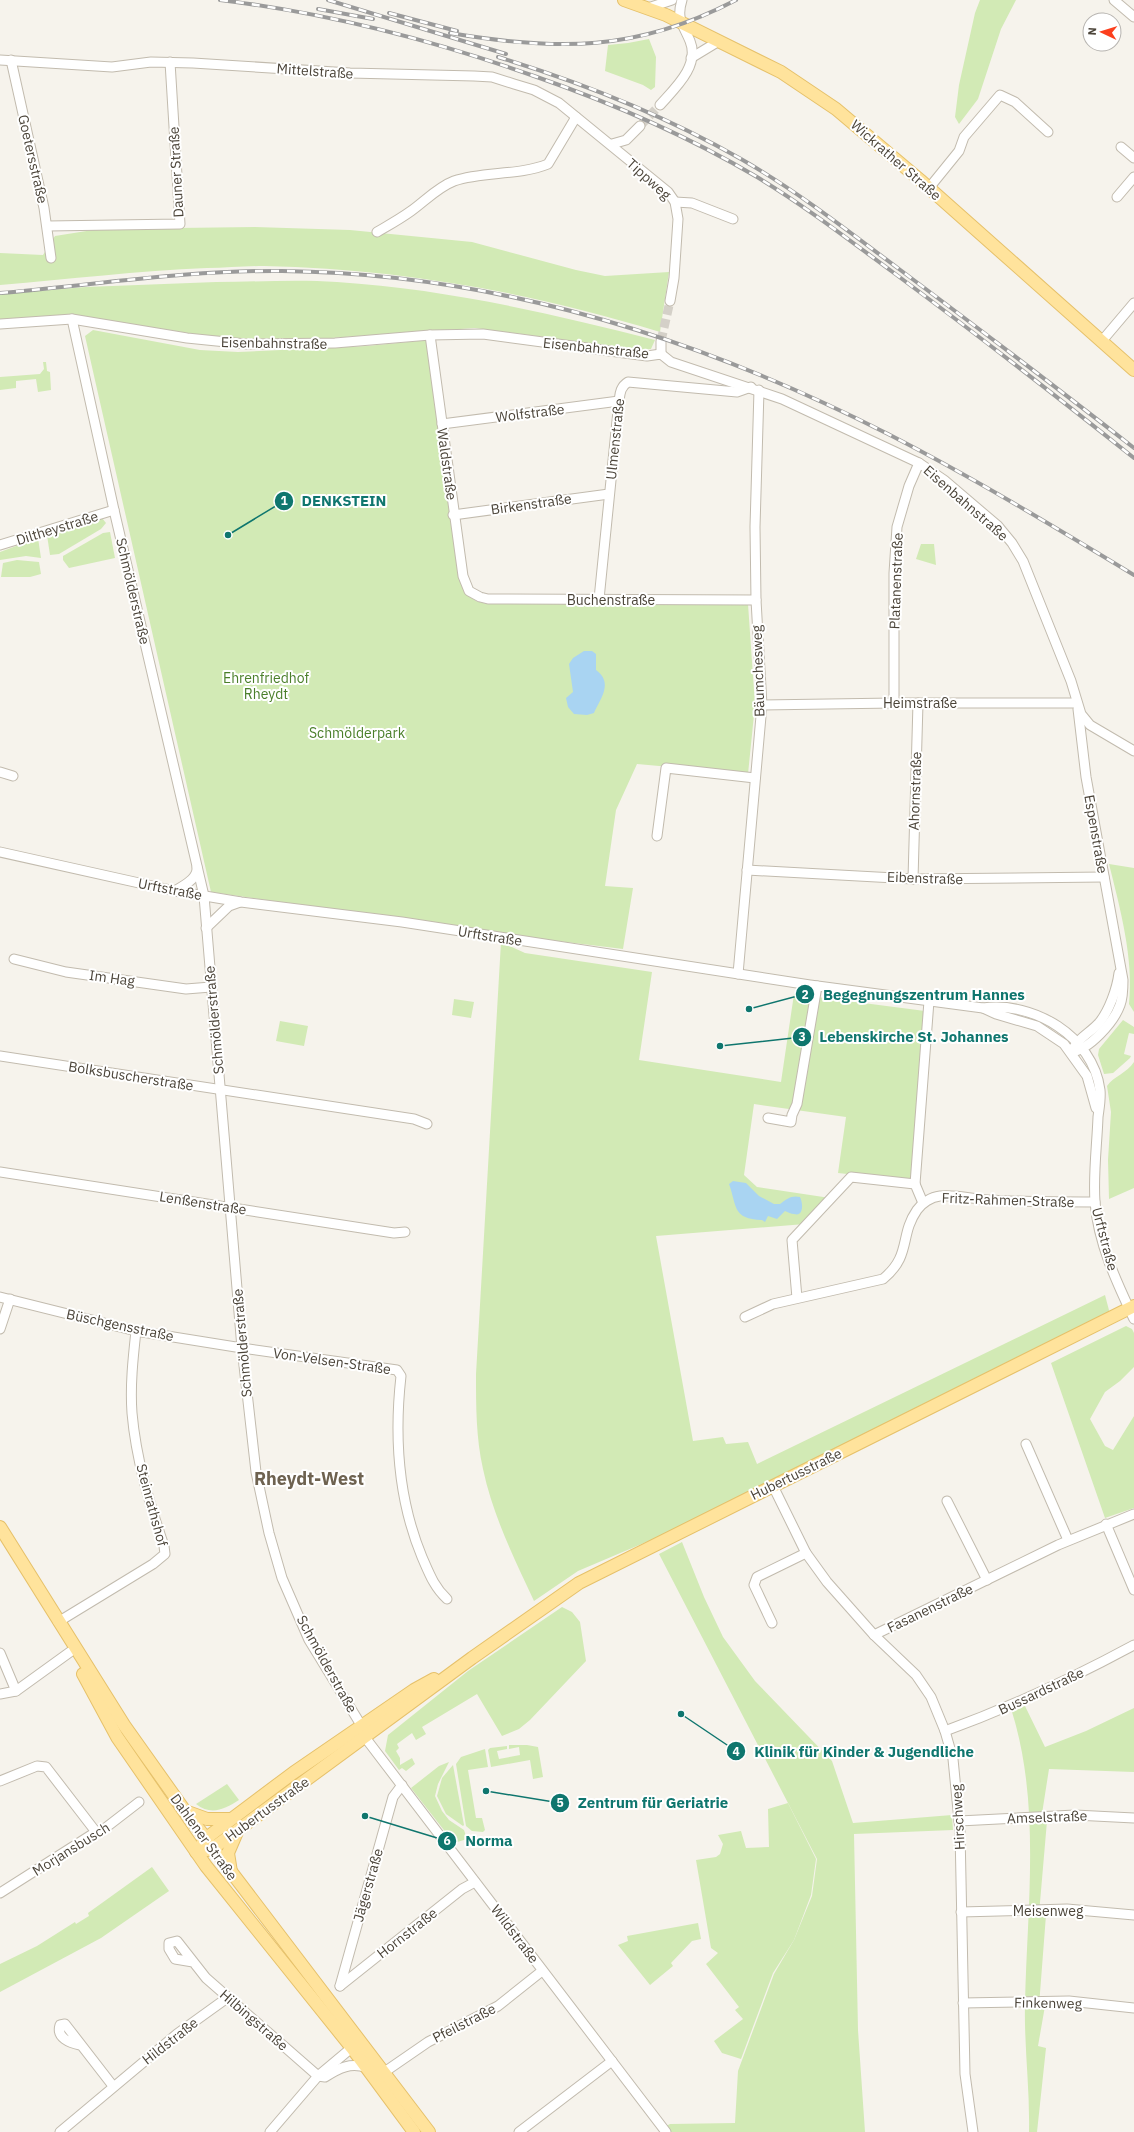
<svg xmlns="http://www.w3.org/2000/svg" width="1134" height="2132" viewBox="0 0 1134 2132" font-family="'IBM Plex Sans',sans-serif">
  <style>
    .green { fill: #d2eab5 }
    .water { fill: #a9d4f2 }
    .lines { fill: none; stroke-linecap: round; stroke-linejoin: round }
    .minor-tunnel { stroke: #d4d0c8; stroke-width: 9; stroke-dasharray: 9 4.5; stroke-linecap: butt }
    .minor-casing { stroke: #c2bbae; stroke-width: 11 }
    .major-casing { stroke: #e6c16a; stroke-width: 14 }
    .minor { stroke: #fff; stroke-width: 9 }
    .major { stroke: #ffe39c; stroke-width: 12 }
    .rail-casing { stroke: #9a9a9a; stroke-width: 4 }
    .rail { stroke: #fff; stroke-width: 2.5; stroke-dasharray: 8; stroke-linecap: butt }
    .labels { text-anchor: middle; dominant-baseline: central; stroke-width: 4; stroke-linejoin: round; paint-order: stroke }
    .street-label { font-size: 14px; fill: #4b4439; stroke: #fff }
    .park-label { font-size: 14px; fill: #4a7f2a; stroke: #fff }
    .district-label { font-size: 18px; font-weight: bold; fill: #6e6250; stroke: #fff }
    .leader { fill: none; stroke: #0f766e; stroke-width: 1.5 }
    .callout-dot { fill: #0f766e; stroke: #fff; stroke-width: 1.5 }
    .mark-label { font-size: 12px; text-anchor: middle; font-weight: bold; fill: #fff }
    .callout-label { font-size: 15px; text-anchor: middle; font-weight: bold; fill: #0f766e; stroke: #fff; stroke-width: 4; stroke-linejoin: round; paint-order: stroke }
  </style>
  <rect width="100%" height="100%" fill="#f6f3ec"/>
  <!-- green -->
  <g class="green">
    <path d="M980 0H1016L1001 29 978 99 959 124 955 117 959 85 975 13Z"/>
    <path d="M649 39 656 57 655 87 651 90 643 85 605 71 608 45 628 43Z"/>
    <path d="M255 227 350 230 472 242 576 270 605 276 669 272 660 332C530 292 401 269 264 266 246 266 226 268 207 268 138 271 69 279 0 285V253L43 255 55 236 99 229Z"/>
    <path d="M216 282C256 282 297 279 337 282 445 289 550 313 655 340L651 349 641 350 475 328 331 338 226 339 74 315 0 321V294L86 287Z"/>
    <path d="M93 330 200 350 238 352 367 346 428 340 468 595 476 601 487 604H748L755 705 748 774 637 764 616 810 605 886 633 888 623 949 517 936 211 892 85 336Z"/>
    <path d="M43 362H46L47 371 50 372 51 390 38 392 36 379 16 381V388L0 390V377L40 374 44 369Z"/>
    <path d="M102 518 106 523 101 529 59 554 50 555 47 535Z"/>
    <path d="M110 532 115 558 69 568 63 560V556L103 533Z"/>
    <path d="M38 538 41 558 26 556 0 560V552Z"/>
    <path d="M921 544H934L936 565 916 559Z"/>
    <path d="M17 560 39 562 41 574 30 577H1L3 563Z"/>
    <path d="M1109 864 1134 868V1012L1129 1004C1134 959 1120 908 1109 864Z"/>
    <path d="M501 942 525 953 652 972 639 1060 781 1082 794 994 925 1011 912 1181 838 1173 846 1117 754 1104 744 1175 757 1187 830 1198 805 1224 656 1236 693 1441 723 1437 726 1444 748 1442 757 1464 1105 1295 1110 1314 719 1508 658 1537 578 1571 534 1601C514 1558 493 1516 483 1469 476 1438 476 1406 476 1374Z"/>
    <path d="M454 999 474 1002 471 1018 452 1015Z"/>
    <path d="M1123 1020 1134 1027V1034L1129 1033 1124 1054 1131 1056 1130 1058 1113 1073 1104 1074 1098 1055 1099 1049Z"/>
    <path d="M280 1021 308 1026 304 1046 276 1041Z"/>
    <path d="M1134 1062V1188L1109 1199 1108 1160 1111 1112 1107 1086C1114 1076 1127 1073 1134 1062Z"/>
    <path d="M1126 1326 1132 1329 1134 1333V1367L1120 1381 1105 1392 1090 1419 1105 1446 1113 1450 1134 1416V1508L1105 1518 1051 1363Z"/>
    <path d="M682 1542 704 1597 723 1637 755 1681 832 1761 853 1823 952 1815 953 1830 854 1834 858 2030 865 2132H670L666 2126 670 2124 735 2123 738 2071 774 1974 794 1940 812 1896 817 1859 659 1554Z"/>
    <path d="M562 1607 572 1612 580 1622 586 1661 530 1720 519 1729 502 1736 477 1694 422 1727 426 1734 416 1740 412 1733 397 1744 399 1748 396 1751 400 1758V1765L412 1758 415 1764 406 1771 402 1768 399 1770 385 1751 388 1735 468 1671Z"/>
    <path d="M1025 1706 1045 1747 1086 1731 1134 1708V1772L1049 1769 1041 1820 1047 1821 1039 1914 1046 1915 1039 2006H1045L1038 2046 1046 2048 1037 2132H1029C1030 2089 1024 2047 1025 2004 1027 1908 1041 1805 1012 1712Z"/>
    <path d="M509 1745H527L538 1747 543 1777 533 1779 530 1760 491 1767 488 1750 490 1748 507 1746V1749L497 1751 499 1759 520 1755 519 1747 509 1749Z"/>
    <path d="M485 1749 488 1767 468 1770 476 1818H482L485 1830 483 1832 472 1831 466 1826 456 1764 461 1757Z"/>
    <path d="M449 1762 438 1784 435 1796 442 1811 449 1820 464 1830 467 1839 454 1843 411 1788 439 1766Z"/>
    <path d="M453 1765 464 1825 463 1826 446 1814 437 1796 442 1778Z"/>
    <path d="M227 1784 239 1800C225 1809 211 1816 196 1804Z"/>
    <path d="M788 1803 816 1859 811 1895 794 1940 773 1973 741 2059 722 2053 714 2041 743 2019 735 2010 739 2007 706 1964 718 1953 711 1948 696 1860 716 1857 720 1854 723 1844 718 1835 741 1831 746 1848 769 1847 768 1809Z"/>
    <path d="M152 1867 169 1891 101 1938 0 1992V1964L37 1946 75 1922 76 1924 89 1916 88 1913Z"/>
    <path d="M698 1923 701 1939 692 1941 671 1963 673 1966 650 1985 618 1945 628 1941 627 1936Z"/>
  </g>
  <!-- water -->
  <g class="water">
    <path d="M584 651H592L596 654V670C614 683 600 699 594 713L587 715 574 714 568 707 566 698 573 692 569 664 573 658Z"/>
    <path d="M733 1181 746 1183 759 1196 774 1204H780C787 1199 791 1195 800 1197 803 1203 804 1217 794 1214 791 1214 788 1212 785 1211L777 1219 768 1216 765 1222 762 1220C732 1219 737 1206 729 1184Z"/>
  </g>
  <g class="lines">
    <!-- minor-tunnel -->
    <g class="minor-tunnel">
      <path d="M640 126 660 105"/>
      <path d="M661 341 670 301"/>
    </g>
    <!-- minor casing -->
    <g class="minor-casing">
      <g id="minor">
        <path d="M1114 0 1134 17"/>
        <path d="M648 8 672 0"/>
        <path d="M691 58 719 41"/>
        <path d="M0 60 112 67 151 62 193 63 350 73 474 76 492 77 514 84 534 90 559 103 668 192 675 202 678 219 674 278 670 301"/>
        <path d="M11 60 44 208 51 258"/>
        <path d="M660 105C675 88 700 66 690 41 683 24 676 19 682 0"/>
        <path d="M612 144 626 140 640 126"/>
        <path d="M1121 147 1134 158"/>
        <path d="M929 188 959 151 964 137 1000 95 1015 102 1048 132"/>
        <path d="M1117 197 1134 177"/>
        <path d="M675 202 692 203 733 219"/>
        <path d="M48 226 180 224 170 62"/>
        <path d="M377 232C389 225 400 219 411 211 425 201 438 187 454 181 484 171 518 176 548 164L576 117"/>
        <path d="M72 319 114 510 204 896 242 1348 256 1472 269 1533 282 1578 309 1640 361 1725 364 1736 666 2132"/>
        <path d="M0 324 72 319 187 338 246 344 335 343 430 335 483 334 647 356 661 354 671 362 782 399 919 463 944 480 998 526 1012 543 1023 561 1071 681 1081 714 1090 725 1134 751"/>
        <path d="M430 335 463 576 469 591 480 597 488 599 756 600"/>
        <path d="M1101 342 1134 303"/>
        <path d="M661 354V341"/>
        <path d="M442 424 619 401"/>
        <path d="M453 515 609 494"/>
        <path d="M0 545 114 510"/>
        <path d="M599 599 619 401C620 394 620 387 628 382L737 392 751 387"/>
        <path d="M894 703V573L897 527 909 486 919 463"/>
        <path d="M762 705 894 703H1077"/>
        <path d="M0 772 13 776"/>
        <path d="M657 836 666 768 755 778"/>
        <path d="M0 852 175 891 241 902 402 922 810 985 983 1008C1033 1001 1093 1036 1100 1090 1101 1099 1099 1109 1098 1117 1097 1145 1093 1174 1095 1202 1098 1243 1117 1283 1134 1319"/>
        <path d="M747 870 913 879 1104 877"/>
        <path d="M913 879 918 703"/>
        <path d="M175 891C184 885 198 879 197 867"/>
        <path d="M206 928 229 906 240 902"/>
        <path d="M14 959 66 972 186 989 211 987"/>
        <path d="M738 974 762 705 756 600 755 527 759 390"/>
        <path d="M983 1008 996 1014 1037 1026 1064 1044 1087 1076 1096 1108"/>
        <path d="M1074 1047C1080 1037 1091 1032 1099 1023 1109 1011 1117 989 1119 973"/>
        <path d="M1071 1052C1089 1050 1114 1022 1120 1005 1123 997 1123 989 1123 980L1086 777 1078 709"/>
        <path d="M0 1056 414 1119 427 1124"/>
        <path d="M768 1118 791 1122 792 1115 797 1104 817 986"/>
        <path d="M0 1172 394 1233 405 1232"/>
        <path d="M915 1184 929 1001"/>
        <path d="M0 1297 136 1331 242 1348 397 1370 401 1376C394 1438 398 1499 422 1557 429 1573 434 1587 447 1599"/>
        <path d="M797 1298 792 1240 851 1177 915 1184 923 1203"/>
        <path d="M745 1317 773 1304 883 1279C912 1255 899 1236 917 1210 922 1203 931 1197 940 1196 956 1194 972 1199 988 1200 1024 1202 1059 1202 1095 1202"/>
        <path d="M0 1329 10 1299"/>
        <path d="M1026 1444 1068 1540"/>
        <path d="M773 1486 806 1553 827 1582 874 1635 916 1675 931 1697 945 1731 953 1759 960 1831 965 2074 973 2132"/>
        <path d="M947 1501 987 1580"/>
        <path d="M1106 1524 1134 1590"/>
        <path d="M58 1622 153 1564 165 1554 164 1546C149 1502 136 1459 132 1413 130 1386 133 1358 136 1331"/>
        <path d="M772 1623 754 1585 757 1577 806 1553"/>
        <path d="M874 1635 1058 1545 1134 1514"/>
        <path d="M0 1653 16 1691"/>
        <path d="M0 1694 16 1691 70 1652"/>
        <path d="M945 1731C1011 1707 1073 1678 1134 1645"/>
        <path d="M0 1781 37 1766 46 1767 96 1832"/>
        <path d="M959 1821 1075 1815 1134 1818"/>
        <path d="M0 1893 96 1832 104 1829 139 1802"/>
        <path d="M961 1912 1067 1909 1134 1915"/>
        <path d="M193 1962 175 1959 169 1949V1943L177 1941 206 1978 318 2076"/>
        <path d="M340 1986 393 1797 402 1785"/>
        <path d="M340 1986 462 1889 475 1882"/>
        <path d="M963 2003 1069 2001 1134 2008"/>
        <path d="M80 2045C70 2043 56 2038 60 2025L65 2024 113 2086"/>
        <path d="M383 2073 428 2042 498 2006 542 1971"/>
        <path d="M318 2076 325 2077C339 2068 351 2062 367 2068"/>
        <path d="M60 2132 177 2034 227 1998"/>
        <path d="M270 2132 318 2076 355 2045"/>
        <path d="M519 2132 612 2061"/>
      </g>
    </g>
    <!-- major casing -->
    <g class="major-casing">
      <g id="major">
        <path d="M624 0 666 15 781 72 836 109 920 180 1134 370"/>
        <path d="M0 1527 124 1725 185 1811 429 2132"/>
        <path d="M83 1674 117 1737 206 1866 352 2048 414 2132"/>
        <path d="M185 1811 207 1819H231"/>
        <path d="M202 1844 205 1839 293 1773 414 1690 434 1679"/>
        <path d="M196 1852 212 1849 472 1658 579 1583 1134 1306"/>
        <path d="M231 1872 228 1853 237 1832"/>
      </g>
    </g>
    <!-- minor -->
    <use href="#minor" class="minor"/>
    <!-- major -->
    <use href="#major" class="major"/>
    <!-- rail casing -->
    <g class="rail-casing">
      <g id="rail">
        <path d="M220 0C328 13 432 40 534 76 612 103 686 135 757 177 805 206 849 240 894 273 975 333 1055 395 1134 458"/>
        <path d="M328 0 506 54"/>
        <path d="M318 9 373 19"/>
        <path d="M389 13 457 31"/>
        <path d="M450 33C557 51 637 52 736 0"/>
        <path d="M498 57C583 83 664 115 741 159 797 191 848 231 899 269 978 328 1056 387 1134 448"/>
        <path d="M0 293C94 285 187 270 282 271 496 273 699 338 888 434 972 477 1053 526 1134 575"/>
      </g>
    </g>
    <!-- rail -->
    <use href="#rail" class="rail"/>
  </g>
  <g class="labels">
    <!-- street labels -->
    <g class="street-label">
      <text transform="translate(315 71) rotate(4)">Mittelstraße</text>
      <text transform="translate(33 159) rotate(77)">Goetersstraße</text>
      <text transform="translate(896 160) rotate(41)">Wickrather Straße</text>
      <text transform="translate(176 172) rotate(-93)">Dauner Straße</text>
      <text transform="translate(649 179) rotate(42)">Tippweg</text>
      <text transform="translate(274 343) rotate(1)">Eisenbahnstraße</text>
      <text transform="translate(596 348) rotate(6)">Eisenbahnstraße</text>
      <text transform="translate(530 413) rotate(-7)">Wolfstraße</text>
      <text transform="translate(615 439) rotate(-84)">Ulmenstraße</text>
      <text transform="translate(447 464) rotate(82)">Waldstraße</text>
      <text transform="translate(966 503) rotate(41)">Eisenbahnstraße</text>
      <text transform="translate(531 504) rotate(-8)">Birkenstraße</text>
      <text transform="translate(57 528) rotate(-17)">Diltheystraße</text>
      <text transform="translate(896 581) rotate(-88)">Platanenstraße</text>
      <text transform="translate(133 591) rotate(77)">Schmölderstraße</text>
      <text x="611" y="600">Buchenstraße</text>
      <text transform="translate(758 671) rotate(-92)">Bäumchesweg</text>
      <text x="920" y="703">Heimstraße</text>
      <text transform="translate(915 791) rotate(-88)">Ahornstraße</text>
      <text transform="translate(1096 834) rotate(80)">Espenstraße</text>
      <text transform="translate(925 878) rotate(2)">Eibenstraße</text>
      <text transform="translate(170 889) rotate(11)">Urftstraße</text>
      <text transform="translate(490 936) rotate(9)">Urftstraße</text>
      <text transform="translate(112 978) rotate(8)">Im Hag</text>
      <text transform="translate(214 1020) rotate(-95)">Schmölderstraße</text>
      <text transform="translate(131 1076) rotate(9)">Bolksbuscherstraße</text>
      <text transform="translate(1008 1200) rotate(2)">Fritz-Rahmen-Straße</text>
      <text transform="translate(203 1203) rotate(9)">Lenßenstraße</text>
      <text transform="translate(1105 1239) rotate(75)">Urftstraße</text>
      <text transform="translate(120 1325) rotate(12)">Büschgensstraße</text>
      <text transform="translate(242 1343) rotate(-95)">Schmölderstraße</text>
      <text transform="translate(332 1361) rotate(8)">Von-Velsen-Straße</text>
      <text transform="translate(796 1474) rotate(-26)">Hubertusstraße</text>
      <text transform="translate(152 1505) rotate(75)">Steinrathshof</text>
      <text transform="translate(930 1608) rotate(-26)">Fasanenstraße</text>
      <text transform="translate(327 1664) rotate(61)">Schmölderstraße</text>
      <text transform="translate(1041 1691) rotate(-25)">Bussardstraße</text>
      <text transform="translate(267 1809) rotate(-36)">Hubertusstraße</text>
      <text transform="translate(958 1817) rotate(-93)">Hirschweg</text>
      <text transform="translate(1047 1817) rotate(-2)">Amselstraße</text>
      <text transform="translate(204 1837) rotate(54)">Dahlener Straße</text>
      <text transform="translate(71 1849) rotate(-32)">Morjansbusch</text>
      <text transform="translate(368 1885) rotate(-74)">Jägerstraße</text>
      <text x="1048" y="1911">Meisenweg</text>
      <text transform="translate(407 1933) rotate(-38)">Hornstraße</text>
      <text transform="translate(515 1934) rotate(53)">Wildstraße</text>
      <text transform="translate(1048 2003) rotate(1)">Finkenweg</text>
      <text transform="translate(254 2020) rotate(41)">Hilbingstraße</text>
      <text transform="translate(464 2023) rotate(-27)">Pfeilstraße</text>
      <text transform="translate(170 2041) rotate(-38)">Hildstraße</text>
    </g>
    <!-- park labels -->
    <g class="park-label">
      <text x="266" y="678">Ehrenfriedhof<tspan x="266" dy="16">Rheydt</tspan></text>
      <text x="357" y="733">Schmölderpark</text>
    </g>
    <!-- district labels -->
    <g class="district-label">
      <text x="309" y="1478">Rheydt-West</text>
    </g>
  </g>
  <!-- callouts -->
  <path class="leader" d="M228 535L284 501M749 1009L805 994M720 1046L802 1037M681 1714L736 1751M486 1791L560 1803M365 1816L447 1841"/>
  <g class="callout-dot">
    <circle cx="228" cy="535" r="4"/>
    <circle cx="749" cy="1009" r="4"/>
    <circle cx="720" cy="1046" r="4"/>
    <circle cx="681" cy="1714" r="4"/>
    <circle cx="486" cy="1791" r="4"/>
    <circle cx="365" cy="1816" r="4"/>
    <circle cx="284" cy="501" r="10"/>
    <circle cx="805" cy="994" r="10"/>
    <circle cx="802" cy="1037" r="10"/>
    <circle cx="736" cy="1751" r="10"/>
    <circle cx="560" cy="1803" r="10"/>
    <circle cx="447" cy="1841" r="10"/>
  </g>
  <g class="mark-label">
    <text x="284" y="505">1</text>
    <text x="805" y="999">2</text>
    <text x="802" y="1041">3</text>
    <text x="736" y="1756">4</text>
    <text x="560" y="1807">5</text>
    <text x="447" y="1845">6</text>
  </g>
  <g class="callout-label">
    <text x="344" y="506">DENKSTEIN</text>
    <text x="924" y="1000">Begegnungszentrum Hannes</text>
    <text x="914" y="1042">Lebenskirche St. Johannes</text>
    <text x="864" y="1757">Klinik für Kinder &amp; Jugendliche</text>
    <text x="653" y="1808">Zentrum für Geriatrie</text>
    <text x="489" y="1846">Norma</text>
  </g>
  <!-- north arrow -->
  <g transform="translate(1102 32) rotate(274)"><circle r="19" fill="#ffffff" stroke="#b7b4b0"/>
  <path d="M0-3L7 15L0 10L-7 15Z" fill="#fc3f1d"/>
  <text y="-6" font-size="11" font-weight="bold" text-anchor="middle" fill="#4b4439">N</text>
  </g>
</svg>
